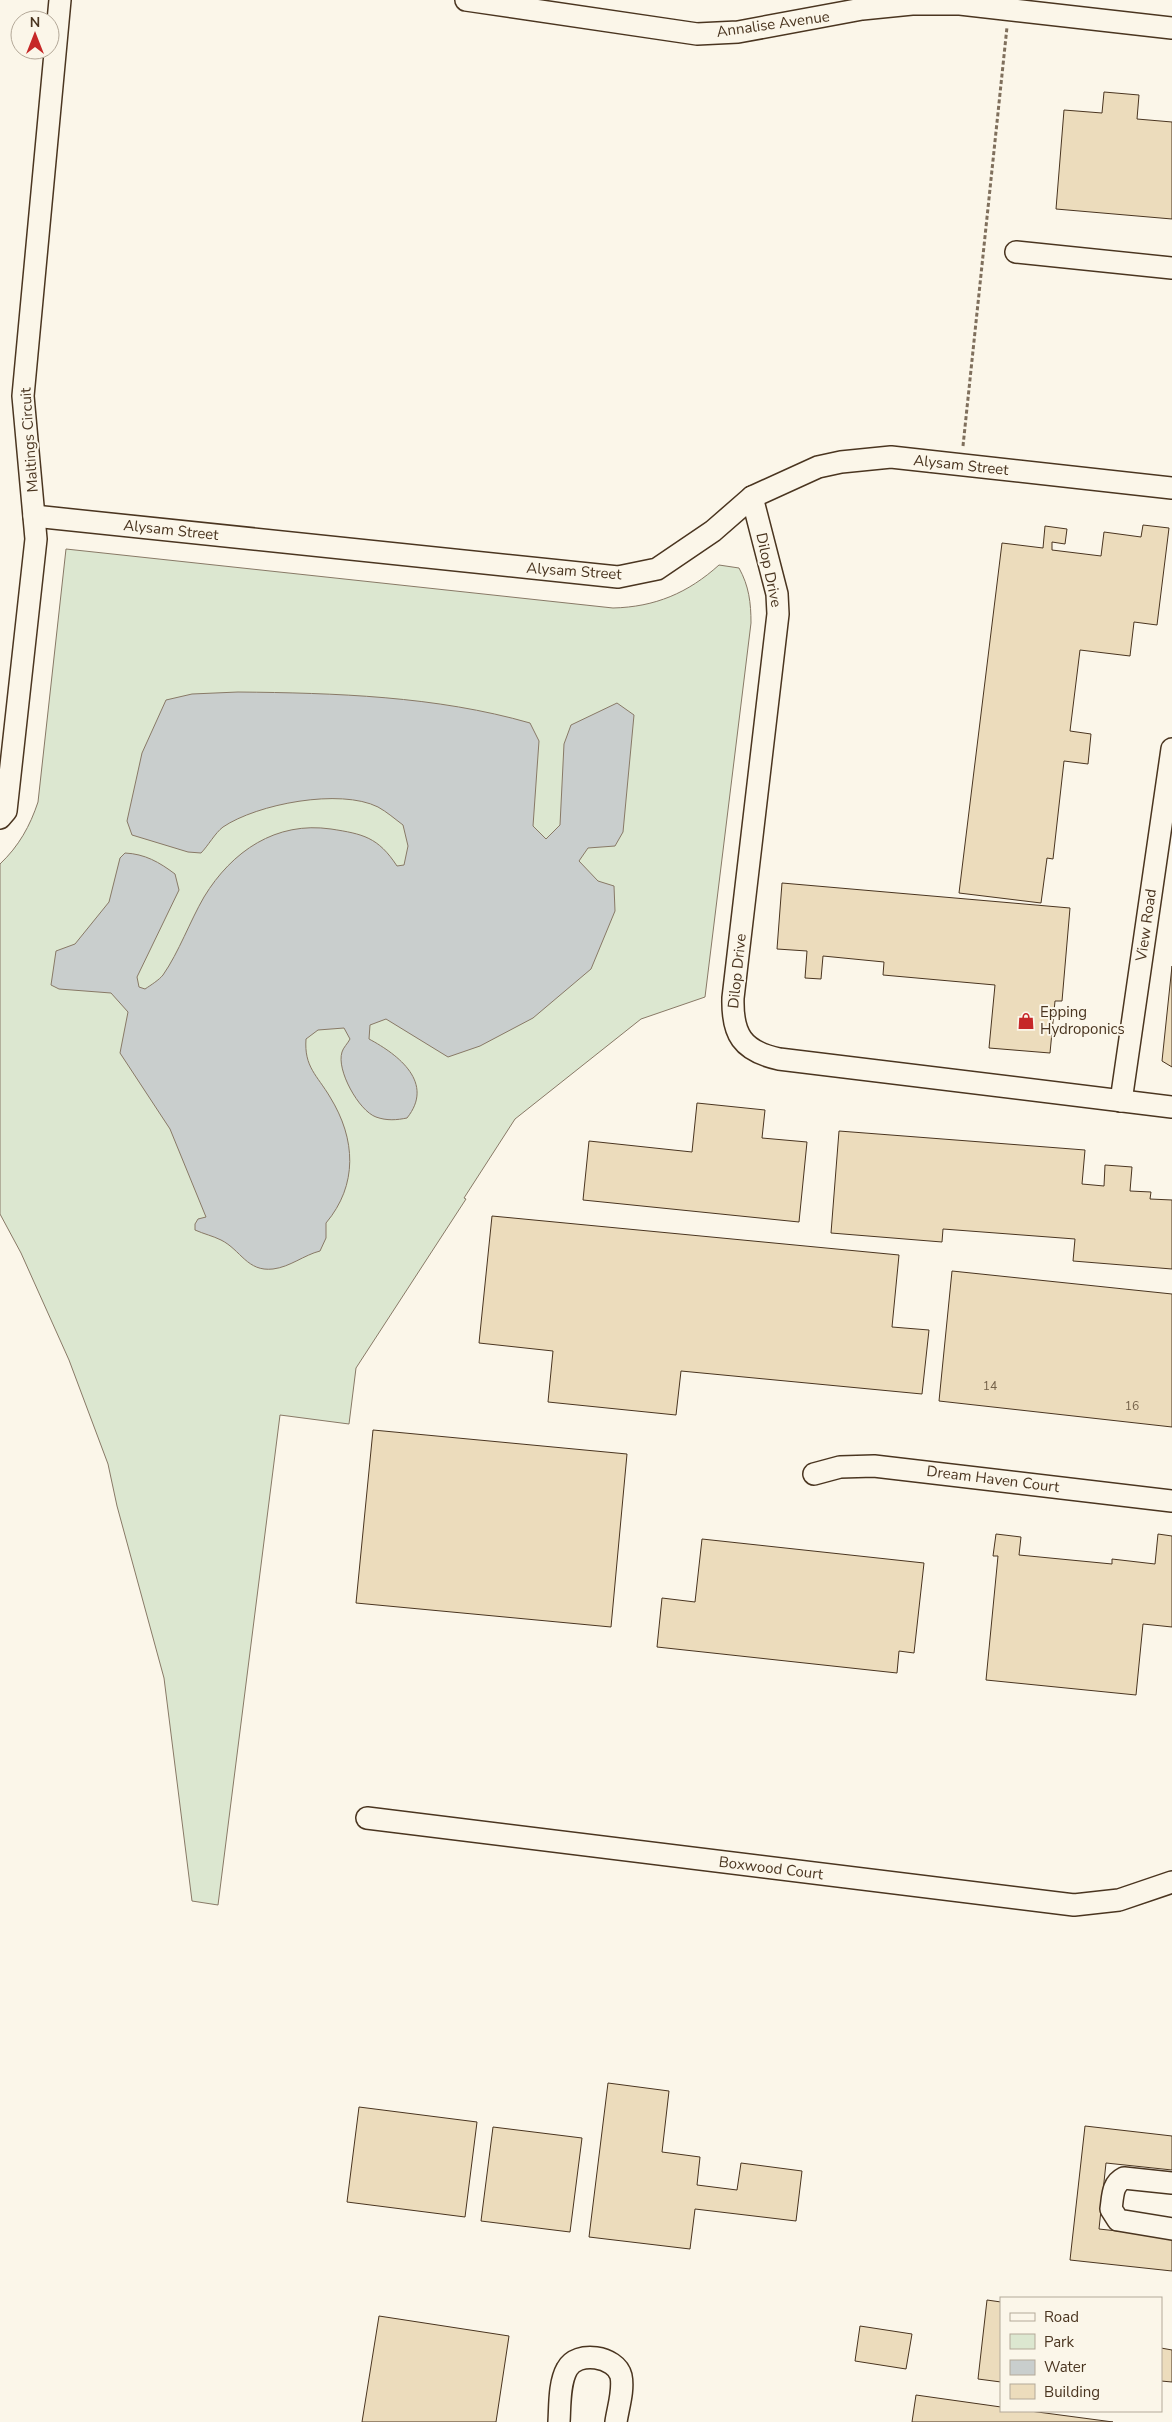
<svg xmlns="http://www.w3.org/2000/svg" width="1172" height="2422" viewBox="0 0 1172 2422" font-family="'Nunito Sans',sans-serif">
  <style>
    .green { fill: #dce7d0; stroke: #887966 }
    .water { fill: #c9cecd; stroke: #887966 }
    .building { fill: #ecdcbc; stroke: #4a3520 }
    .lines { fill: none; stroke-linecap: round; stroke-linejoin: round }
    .minor-casing { stroke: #4a3520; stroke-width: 24 }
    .path { stroke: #7f6f5c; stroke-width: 3; stroke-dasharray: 4 2.5; stroke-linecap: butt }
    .minor { stroke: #fbf6e9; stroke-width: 21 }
    .labels { text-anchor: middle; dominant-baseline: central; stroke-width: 4; stroke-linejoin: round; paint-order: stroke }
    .number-label { font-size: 12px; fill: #725f47 }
    .street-label { font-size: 15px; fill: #4a3520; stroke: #fbf6e9 }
    .poi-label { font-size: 15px; fill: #4a3520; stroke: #fbf6e9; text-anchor: start }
  </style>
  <rect width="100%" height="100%" fill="#fbf6e9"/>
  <!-- green -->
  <path class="green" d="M66 549 613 608C655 607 688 593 719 565L739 568C749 586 751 603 751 623L705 997 641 1019 515 1119 464 1198 466 1199 356 1368 349 1424 280 1415 218 1905 192 1901 164 1678 117 1506 108 1464 69 1360 21 1253 0 1214V864C19 846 30 826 38 802Z"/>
  <!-- water -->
  <path class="water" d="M238 692C335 693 436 696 530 723L539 741 533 826 546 839 560 825 564 744 571 725 617 703 634 715 623 832 615 846 588 848 579 861 598 881 614 886 615 911 591 969 533 1018 480 1046 448 1057 386 1019 370 1025 369 1039C399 1055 435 1083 407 1118 397 1120 387 1121 376 1117 359 1111 336 1070 342 1052 343 1048 348 1043 350 1039L344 1028 318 1030 306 1039C304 1067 317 1075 330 1097 356 1139 358 1185 326 1223V1238L320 1251C304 1255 290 1267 273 1269 247 1272 241 1250 221 1240 213 1236 204 1234 195 1230V1224L198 1219 206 1217 170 1129 120 1053 128 1012 111 993 59 989 51 985 56 951 75 944 109 902 120 858 125 853C145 854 159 862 175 874L179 890 137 977 139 987 145 989C151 985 159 980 163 975 179 952 190 921 204 897 232 851 276 821 331 829 363 834 378 837 397 866L404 865 408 846 403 825C395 819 387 812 378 807 340 788 257 804 223 827 215 833 208 846 201 853L188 852 132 835 127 821 142 753 166 700 192 694Z"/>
  <!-- building -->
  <g class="building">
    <path d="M1104 92 1139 95 1137 119 1172 122V219L1056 209 1064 110 1102 113Z"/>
    <path d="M1143 525 1169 528 1157 625 1134 622 1130 656 1080 650 1070 731 1091 734 1088 764 1064 761 1053 859 1047 858 1041 903 959 893 1002 543 1043 548 1045 526 1067 529 1065 544 1052 542V550L1101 556 1104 532 1141 537Z"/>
    <path d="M782 883 1070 908 1062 1001H1055L1050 1053 989 1048 995 985 883 975 884 962 823 956 821 979 805 978 807 951 777 949Z"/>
    <path d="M1172 966V1067L1162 1061Z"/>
    <path d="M697 1103 765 1110 762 1138 807 1142 799 1222 583 1200 589 1141 692 1152Z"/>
    <path d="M839 1131 1085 1150 1082 1184 1104 1186 1105 1165 1132 1167 1130 1191 1151 1192 1150 1199 1172 1200V1269L1073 1261 1075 1239 943 1229 942 1242 831 1233Z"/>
    <path d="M492 1216 899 1255 892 1327 929 1330 922 1394 681 1371 676 1415 548 1402 553 1351 479 1343Z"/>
    <path d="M952 1271 1172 1294V1427L939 1401Z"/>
    <path d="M373 1430 627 1454 611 1627 356 1603Z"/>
    <path d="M996 1534 1021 1537 1019 1555 1112 1564V1559L1155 1564 1158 1534 1172 1536V1627L1143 1624 1136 1695 986 1680 998 1556H993Z"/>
    <path d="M702 1539 924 1563 914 1653 899 1651 897 1673 657 1647 662 1598 695 1602Z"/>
    <path d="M608 2083 669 2091 662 2152 700 2157 697 2185 737 2190 741 2163 802 2171 796 2221 695 2209 690 2249 589 2237Z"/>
    <path d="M359 2107 477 2122 465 2217 347 2202Z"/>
    <path d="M1085 2126 1172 2136V2170L1106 2163 1099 2229 1172 2237V2271L1070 2260Z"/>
    <path d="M493 2127 582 2138 570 2232 481 2221Z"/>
    <path d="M987 2300 1001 2302V2382L978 2379Z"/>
    <path d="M379 2316 509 2336 496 2422H362Z"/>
    <path d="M860 2326 912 2334 906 2369 855 2361Z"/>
    <path d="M1161 2348 1172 2350V2382L1161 2381Z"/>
    <path d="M916 2395 1001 2407V2411H1030L1113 2422H912Z"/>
  </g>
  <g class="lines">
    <!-- minor casing -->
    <g class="minor-casing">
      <g id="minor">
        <path d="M466 0 697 34 738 32 862 9 912 4H960L1172 28"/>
        <path d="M1016 252 1172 268"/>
        <path d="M752 497 777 594 778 614 733 998C732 1034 742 1051 779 1059L1172 1107"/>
        <path d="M34 516 618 577 657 569 713 531 752 497 818 467 841 462 891 457 1172 488"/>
        <path d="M0 818 6 811 36 539 23 396 60 0"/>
        <path d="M1121 1101 1172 749"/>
        <path d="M814 1474 840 1467 874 1466 1172 1501"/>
        <path d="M367 1818 1074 1905 1119 1900 1172 1882"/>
        <path d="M1172 2183 1124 2178C1112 2184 1113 2196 1111 2209L1118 2220 1172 2229"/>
        <path d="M559 2422C560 2406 559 2383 567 2369 577 2350 616 2356 621 2376 624 2390 618 2408 616 2422"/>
      </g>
    </g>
    <!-- path -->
    <path class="path" d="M963 446 1007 27"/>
    <!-- minor -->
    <use href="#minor" class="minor"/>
  </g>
  <!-- icons -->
  <defs>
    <g id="shop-bare" transform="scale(1.35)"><path d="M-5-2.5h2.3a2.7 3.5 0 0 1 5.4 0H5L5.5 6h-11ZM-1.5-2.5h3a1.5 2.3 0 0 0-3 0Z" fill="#c62828" stroke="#fbf6e9" stroke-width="2.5" paint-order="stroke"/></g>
  </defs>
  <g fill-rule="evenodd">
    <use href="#shop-bare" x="1026" y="1021"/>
  </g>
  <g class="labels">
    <!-- number labels -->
    <g class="number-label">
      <text x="990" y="1386">14</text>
      <text x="1132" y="1406">16</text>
    </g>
    <!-- street labels -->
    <g class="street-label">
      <text transform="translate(773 24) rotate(-8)">Annalise Avenue</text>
      <text transform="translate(29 440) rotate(-94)">Maltings Circuit</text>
      <text transform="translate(961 465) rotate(6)">Alysam Street</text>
      <text transform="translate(171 530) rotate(6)">Alysam Street</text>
      <text transform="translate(769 570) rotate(78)">Dilop Drive</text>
      <text transform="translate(574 571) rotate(4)">Alysam Street</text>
      <text transform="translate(1146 925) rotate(-82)">View Road</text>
      <text transform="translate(737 971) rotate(-84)">Dilop Drive</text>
      <text transform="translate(993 1479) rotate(7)">Dream Haven Court</text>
      <text transform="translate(771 1868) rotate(7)">Boxwood Court</text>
    </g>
    <!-- poi labels -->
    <g class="poi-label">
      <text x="1040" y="1012">Epping<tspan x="1040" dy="17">Hydroponics</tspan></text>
    </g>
  </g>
  <!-- legend -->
  <rect x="1000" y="2297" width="162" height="115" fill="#fbf6e9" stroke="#b4a999"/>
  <rect x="1010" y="2313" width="25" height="8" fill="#fbf6e9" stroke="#b4a999"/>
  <text x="1044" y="2322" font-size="15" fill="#4a3520">Road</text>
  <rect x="1010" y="2334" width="25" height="15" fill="#dce7d0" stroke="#b4a999"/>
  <text x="1044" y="2347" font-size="15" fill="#4a3520">Park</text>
  <rect x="1010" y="2360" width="25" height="15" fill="#c9cecd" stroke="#b4a999"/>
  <text x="1044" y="2372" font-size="15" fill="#4a3520">Water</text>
  <rect x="1010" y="2384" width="25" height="15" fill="#ecdcbc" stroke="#b4a999"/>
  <text x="1044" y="2397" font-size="15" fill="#4a3520">Building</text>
  <!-- north arrow -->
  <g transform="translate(35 35)"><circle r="24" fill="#fbf6e9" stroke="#b4a999"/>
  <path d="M0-4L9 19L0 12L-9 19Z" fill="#c62828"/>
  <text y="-8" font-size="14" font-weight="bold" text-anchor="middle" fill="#4a3520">N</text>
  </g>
</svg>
